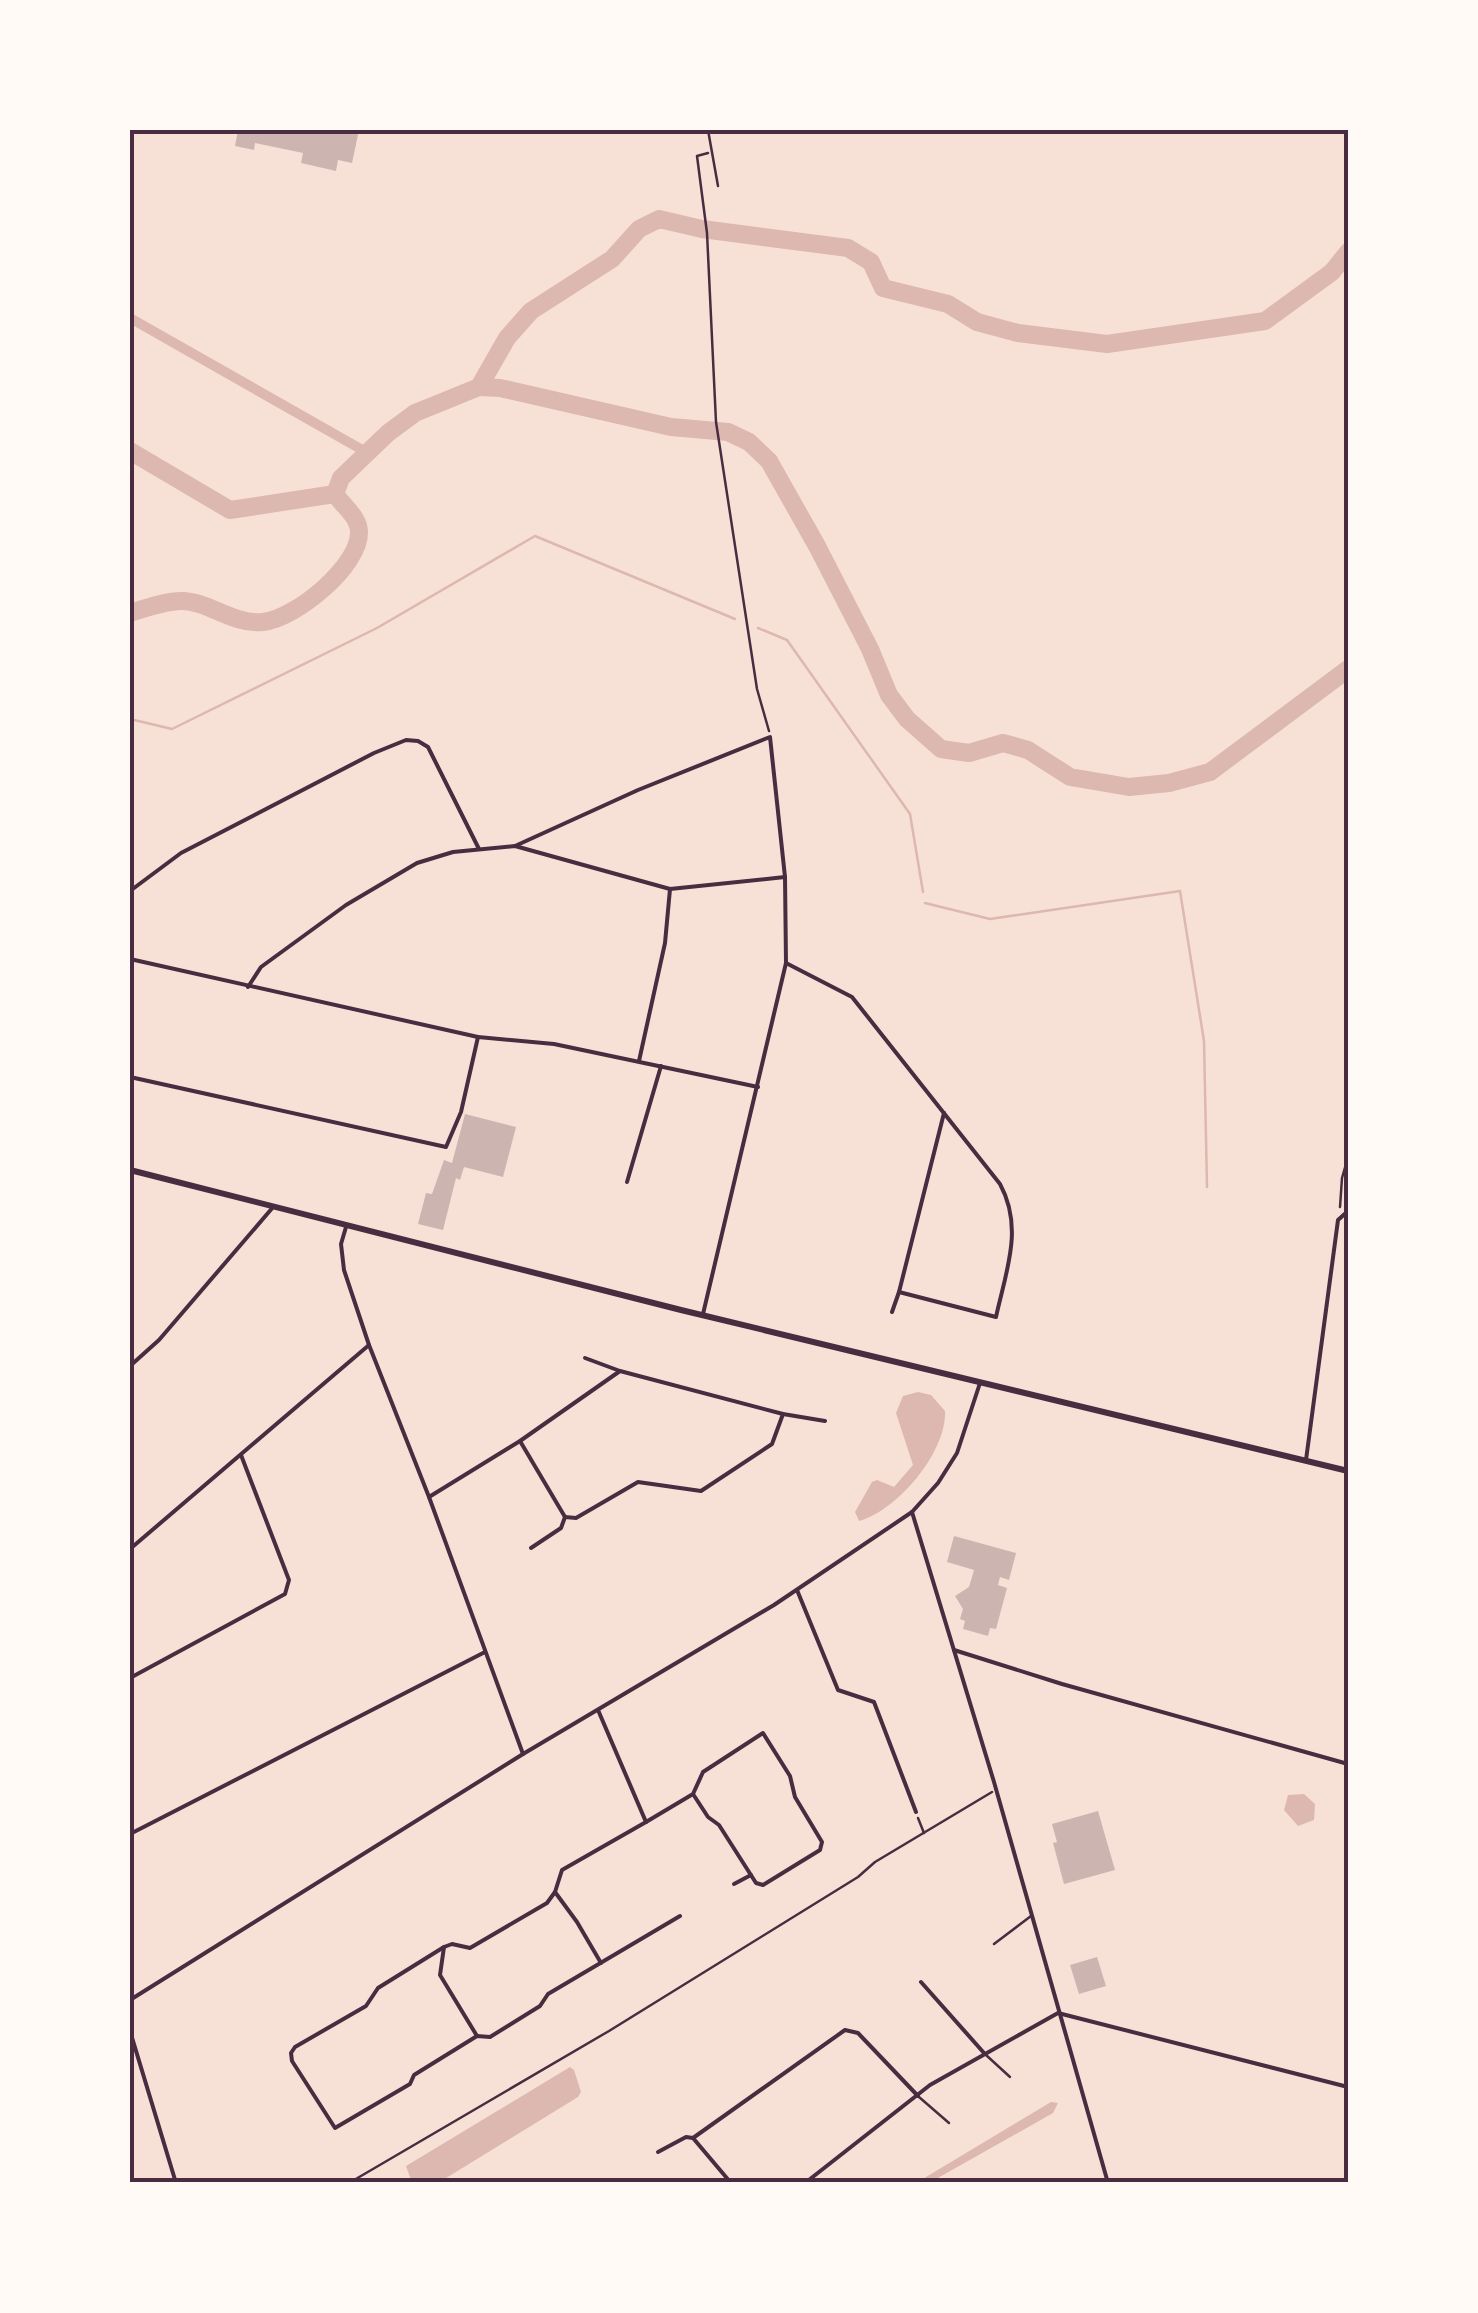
<svg xmlns="http://www.w3.org/2000/svg" width="1478" height="2313" viewBox="0 0 1478 2313" font-family="Roboto,sans-serif">
  <style>
    .water { fill: #dcb8b0 }
    .lines { fill: none; stroke-linecap: round; stroke-linejoin: round }
    .stream { stroke: #dcb8b0; stroke-width: 2.5 }
    .canal { stroke: #dcb8b0; stroke-width: 10 }
    .river { stroke: #dcb8b0; stroke-width: 18 }
    .building { fill: #ccb4b1 }
    .path { stroke: #4a2c40; stroke-width: 2.5 }
    .service { stroke: #4a2c40; stroke-width: 2.5 }
    .minor { stroke: #4a2c40; stroke-width: 4 }
    .primary { stroke: #4a2c40; stroke-width: 6 }
    .neatline { fill: none; stroke: #4a2c40; stroke-width: 4 }
  </style>
  <rect width="100%" height="100%" fill="#f7e1d7"/>
  <!-- water -->
  <g class="water">
    <path d="M918 1392 931 1395 945 1411C947 1452 897 1511 859 1521L855 1512 872 1482 877 1480 894 1487 913 1465 896 1413 903 1396Z"/>
    <path d="M1304 1794 1315 1804 1314 1820 1298 1826 1284 1810 1288 1795Z"/>
    <path d="M570 2067 574 2070 581 2092 578 2097 438 2183H412L406 2166Z"/>
    <path d="M1051 2102 1058 2103 1053 2113 929 2183H916Z"/>
  </g>
  <g class="lines">
    <!-- stream -->
    <g class="stream">
      <path d="M758 628 787 640 910 814 923 892"/>
      <path d="M130 719 172 729 377 628 535 536 735 619"/>
      <path d="M925 903 990 919 1180 891 1204 1041 1207 1187"/>
    </g>
    <!-- canal -->
    <path class="canal" d="M130 318 366 452"/>
    <!-- river -->
    <g class="river">
      <path d="M479 387 500 388 671 427 728 432 749 442 769 461 817 546 870 649 889 695 907 719 941 749 969 753 1003 743 1028 750 1070 777 1129 787 1169 783 1210 772 1348 669"/>
      <path d="M130 451 230 510 335 494"/>
      <path d="M130 613C145 608 166 601 182 601 208 601 233 625 263 622 295 619 360 566 359 532 359 517 343 506 335 494L341 478 388 433 415 413 479 387 507 338 531 311 612 259 639 229 659 219 702 229 848 248 871 262 883 288 948 304 977 322 1018 333 1107 344 1265 321 1332 272 1348 252"/>
    </g>
  </g>
  <!-- building -->
  <g class="building">
    <path d="M238 130H359L352 163 338 160 336 171 301 163 303 153 255 143 254 150 235 146Z"/>
    <path d="M465 1114 516 1127 503 1177 464 1167 460 1180 456 1178 443 1230 418 1224 426 1193 432 1194 444 1160 452 1163Z"/>
    <path d="M954 1536 1016 1553 1009 1580 1000 1577 998 1585 1007 1588 996 1629 990 1628 988 1636 963 1629 965 1621 960 1619 963 1609 955 1596 969 1587 974 1570 947 1562Z"/>
    <path d="M1098 1811 1115 1870 1064 1884 1053 1843 1057 1842 1052 1824Z"/>
    <path d="M1097 1957 1106 1986 1079 1994 1070 1965Z"/>
  </g>
  <g class="lines">
    <!-- path -->
    <g class="path">
      <path d="M708 153 697 156 707 233 716 422 757 689 769 731"/>
      <path d="M1340 1207 1342 1178 1348 1157"/>
      <path d="M918 1818 924 1833"/>
      <path d="M349 2183 609 2031 858 1877 875 1862 992 1792"/>
    </g>
    <!-- service -->
    <g class="service">
      <path d="M708 130 718 186"/>
      <path d="M994 1944 1031 1916"/>
      <path d="M986 2055 1010 2077"/>
      <path d="M919 2097 949 2123"/>
    </g>
    <!-- minor -->
    <g class="minor">
      <path d="M515 846 638 790 770 737 785 877 786 963 703 1314"/>
      <path d="M130 891 181 853 374 753 406 740 418 741 428 747 479 849"/>
      <path d="M130 959 478 1037 554 1044 758 1087"/>
      <path d="M786 963 852 997 1000 1184C1024 1228 1006 1271 996 1317L899 1292"/>
      <path d="M248 987 261 967 346 905 417 863 453 852 515 846 670 889 785 877"/>
      <path d="M639 1061 665 943 670 889"/>
      <path d="M130 1077 446 1147 461 1112 478 1037"/>
      <path d="M627 1182 661 1066"/>
      <path d="M346 1227 341 1244 344 1270 369 1345 429 1497 523 1754"/>
      <path d="M892 1312 899 1292 944 1113"/>
      <path d="M585 1358 620 1371"/>
      <path d="M130 1366 159 1340 274 1206"/>
      <path d="M520 1441 565 1517"/>
      <path d="M1306 1460 1338 1220 1348 1211"/>
      <path d="M429 1497 520 1441 620 1371 783 1414 825 1421"/>
      <path d="M912 1512 994 1782 1108 2183"/>
      <path d="M531 1548 561 1528 565 1517 576 1518 638 1482 701 1491 772 1444 783 1414"/>
      <path d="M130 1549 369 1345"/>
      <path d="M797 1590 838 1690 874 1702 916 1812"/>
      <path d="M954 1650 1062 1684 1348 1764"/>
      <path d="M130 1678 285 1594 289 1580 241 1455"/>
      <path d="M598 1710 646 1822 562 1870 555 1892 547 1903 470 1948 452 1944 444 1947 378 1988 366 2006 295 2047 291 2053 292 2061 335 2128 410 2084 414 2075 477 2036 490 2037 540 2006 548 1994 680 1916"/>
      <path d="M646 1822 693 1794 708 1817 719 1825 756 1883 763 1885 820 1850 822 1842 795 1797 790 1776 763 1733 703 1772 693 1794"/>
      <path d="M130 1834 485 1652"/>
      <path d="M734 1884 751 1875"/>
      <path d="M555 1892 577 1922 601 1963"/>
      <path d="M444 1947 440 1975 477 2036"/>
      <path d="M921 1982 984 2053"/>
      <path d="M130 2000 523 1754 774 1605 912 1512 938 1483 957 1453 980 1383"/>
      <path d="M130 2031 176 2183"/>
      <path d="M658 2152 686 2137 693 2138"/>
      <path d="M731 2183 693 2138 845 2030 858 2033 918 2096"/>
      <path d="M805 2183 930 2085 1058 2013 1348 2087"/>
    </g>
    <!-- primary -->
    <path class="primary" d="M130 1170 681 1310 1348 1471"/>
  </g>
  <!-- border -->
  <rect width="1478" height="2313" fill="none" stroke="#fffaf5" stroke-width="265"/>
  <rect x="132" y="132" width="1214" height="2048" class="neatline"/>
</svg>
